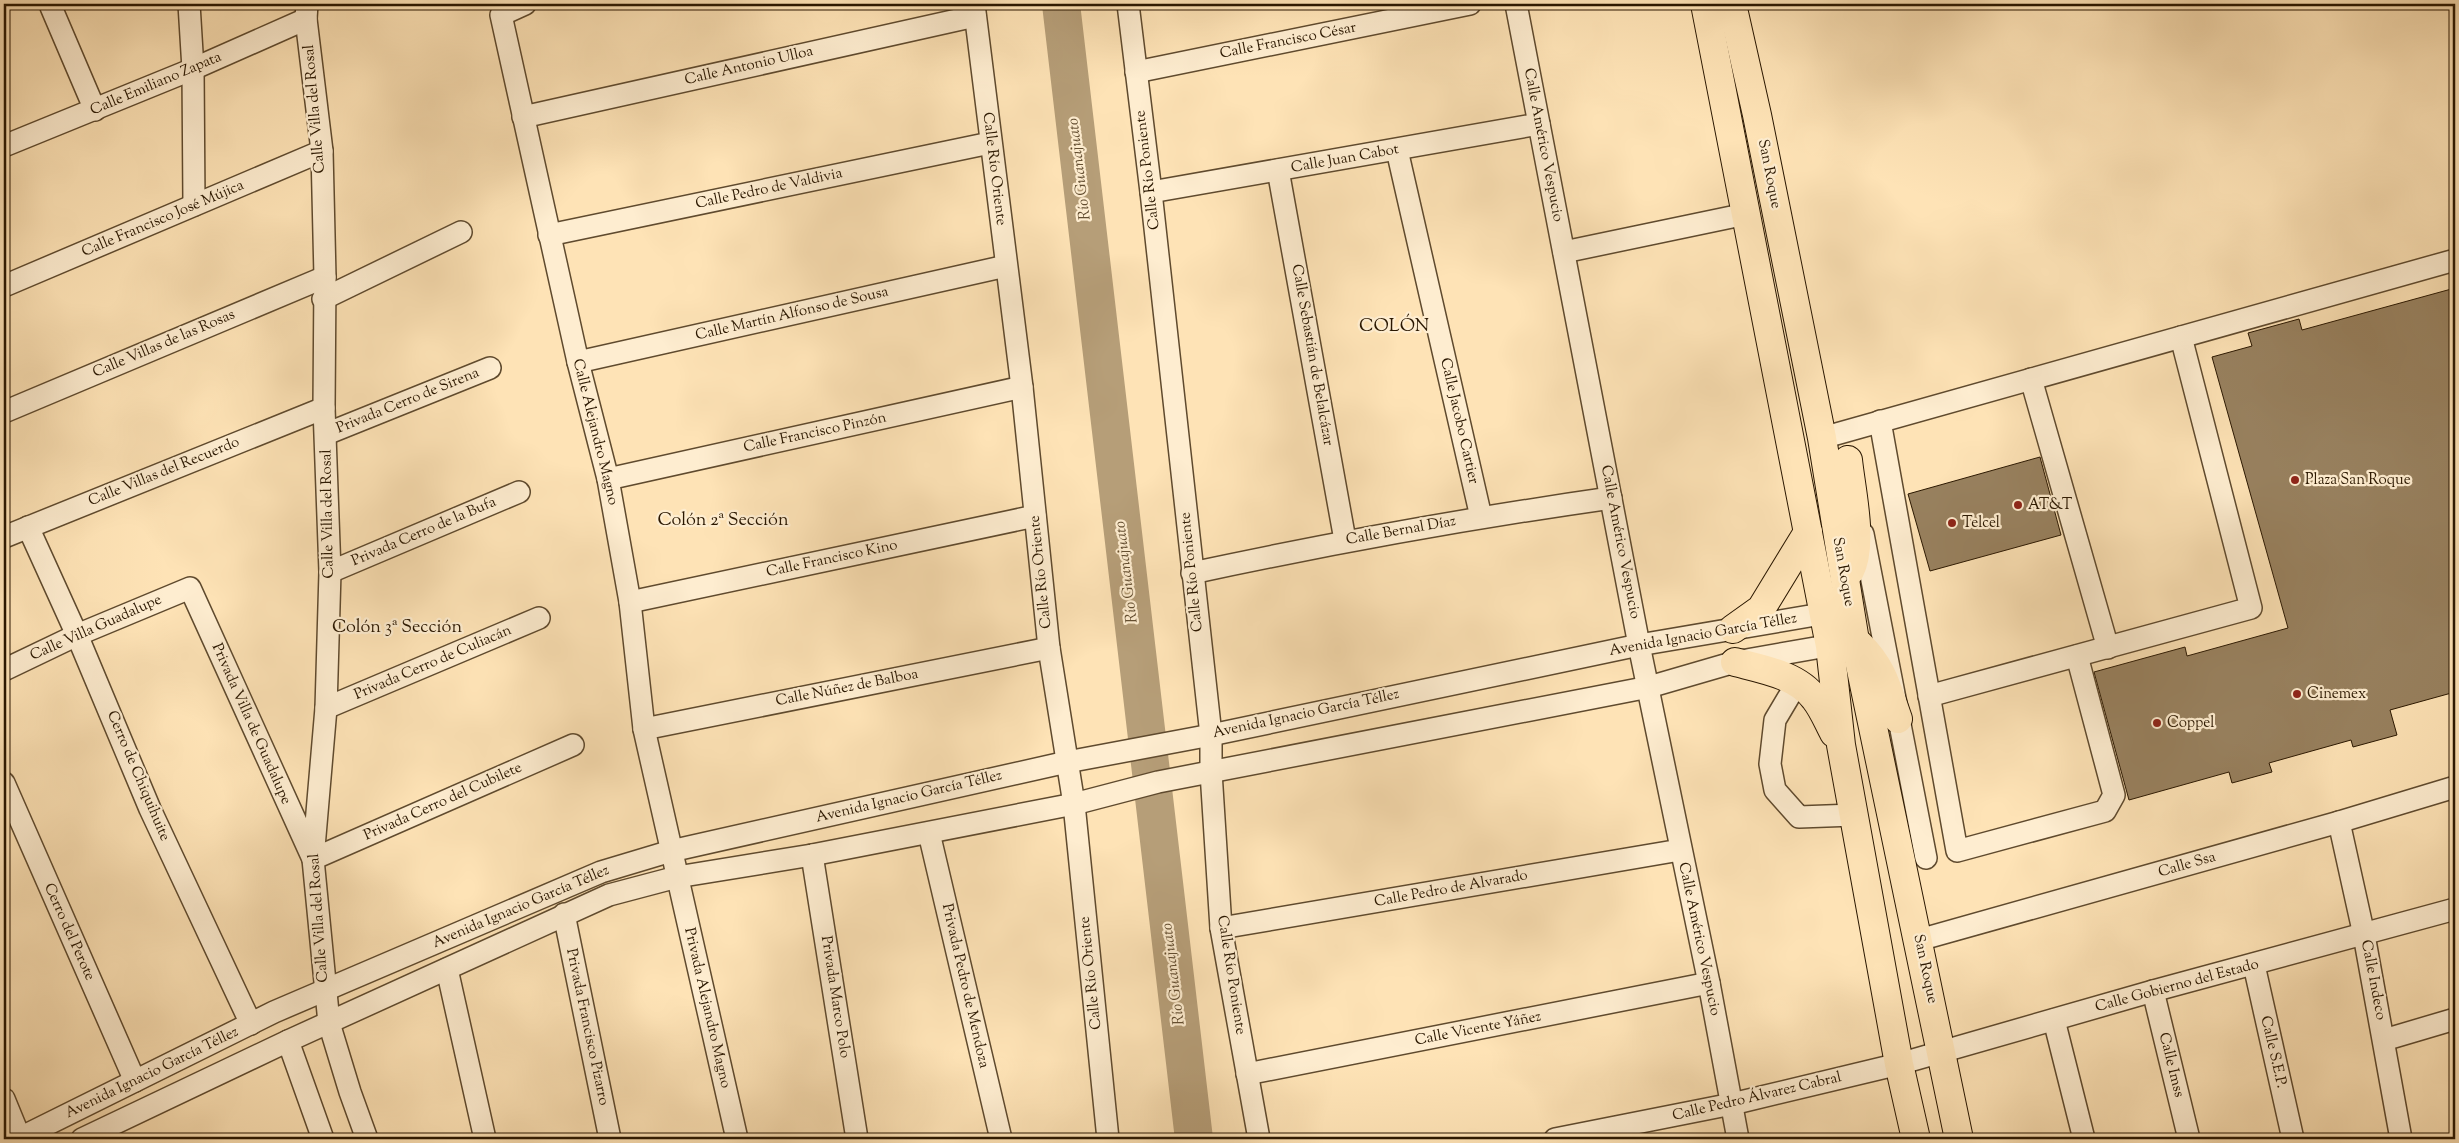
<svg xmlns="http://www.w3.org/2000/svg" width="2459" height="1143" viewBox="0 0 2459 1143" font-family="'Sorts Mill Goudy',serif">
  <style>
    .lines { fill: none; stroke-linecap: round; stroke-linejoin: round }
    .river { stroke: #b69e78; stroke-width: 38 }
    .building { fill: #98815f; stroke: #2a1700 }
    .minor-casing { stroke: #5f4a2e; stroke-width: 24 }
    .major-casing { stroke: #2a1700; stroke-width: 30 }
    .minor { stroke: #feedd0; stroke-width: 21 }
    .major { stroke: #fee3b6; stroke-width: 28 }
    .poi-dot { fill: #8f2418; stroke: #feedd0; stroke-width: 2 }
    .labels { text-anchor: middle; dominant-baseline: central; stroke-width: 4.5; stroke-linejoin: round; paint-order: stroke }
    .street-label { font-size: 15px; fill: #2a1700; stroke: #feedd0 }
    .poi-label { font-size: 15px; fill: #2a1700; stroke: #feedd0; text-anchor: start }
    .water-label { font-size: 16px; font-style: italic; fill: #624d30; stroke: #feedd0 }
    .quarter-label { font-size: 18px; fill: #2a1700; stroke: #feedd0 }
  </style>
  <rect width="100%" height="100%" fill="#fee3b6"/>
  <filter id="stains"><feTurbulence type="fractalNoise" baseFrequency=".004" numOctaves="4"/><feColorMatrix values="0 0 0 0 .2 0 0 0 0 .09 0 0 0 0 .02 0 0 0 .5 -.17"/></filter>
  <radialGradient id="worn" r=".72"><stop offset=".6" stop-color="#630" stop-opacity="0"/><stop offset="1" stop-color="#630" stop-opacity=".3"/></radialGradient>
  <g class="lines">
    <!-- river -->
    <path class="river" d="M1061 4 1194 1139"/>
  </g>
  <!-- building -->
  <g class="building">
    <path d="M2455 288V692L2390 710 2397 735 2353 747 2351 740 2269 763 2272 772 2232 783 2229 772 2129 800 2094 672 2185 647 2187 656 2288 628 2212 357 2252 346 2248 333 2299 319 2302 330Z"/>
    <path d="M2040 457 2061 535 1930 571 1908 494Z"/>
  </g>
  <g class="lines">
    <!-- minor casing -->
    <g class="minor-casing">
      <g id="minor">
        <path d="M189 4 193 69 194 205"/>
        <path d="M307 4 306 19 322 151 325 277 324 408 330 572 326 708 313 859 329 1023 350 1092 367 1139"/>
        <path d="M525 4 501 15 578 362 608 479 630 602 644 729 737 1139"/>
        <path d="M974 4 1022 387 1049 648 1074 804 1108 1139"/>
        <path d="M1128 4 1151 192 1211 735V772L1221 928 1259 1139"/>
        <path d="M1516 4 1639 645 1709 983 1738 1139"/>
        <path d="M51 7 95 110"/>
        <path d="M1136 72 1470 4"/>
        <path d="M523 117 975 16"/>
        <path d="M4 146 193 69 306 19"/>
        <path d="M1397 150 1481 517"/>
        <path d="M1278 170 1345 540"/>
        <path d="M1151 192 1539 124"/>
        <path d="M549 235 990 143"/>
        <path d="M1564 252 1746 214"/>
        <path d="M4 286 322 151"/>
        <path d="M323 299 461 232"/>
        <path d="M578 362 1006 266"/>
        <path d="M2031 379 2108 648"/>
        <path d="M4 412 325 277"/>
        <path d="M1880 421 1957 851 2105 811 2114 795 2077 656"/>
        <path d="M326 434 490 368"/>
        <path d="M1822 438 2455 260"/>
        <path d="M608 479 1022 387"/>
        <path d="M28 527 77 635 150 809 251 1024"/>
        <path d="M1863 534 1926 858"/>
        <path d="M4 537 324 408"/>
        <path d="M330 572 519 492"/>
        <path d="M1192 573C1332 543 1470 518 1611 498"/>
        <path d="M630 602 1035 516"/>
        <path d="M4 670 77 635 190 588 313 859 573 745"/>
        <path d="M1797 683 1775 720 1770 764 1775 790 1799 817 1854 815"/>
        <path d="M1929 696 2251 608 2181 337"/>
        <path d="M326 708 539 618"/>
        <path d="M644 729 1049 648"/>
        <path d="M4 783 135 1081"/>
        <path d="M2339 822 2364 935 2401 1139"/>
        <path d="M929 833 1001 1139"/>
        <path d="M812 855 857 1139"/>
        <path d="M564 914 610 1139"/>
        <path d="M1221 928 1680 850"/>
        <path d="M1919 940 2339 822 2455 787"/>
        <path d="M2254 965 2293 1139"/>
        <path d="M447 969 485 1139"/>
        <path d="M2153 991 2189 1139"/>
        <path d="M2054 1020 2084 1139"/>
        <path d="M2384 1040 2455 1019"/>
        <path d="M288 1041 323 1139"/>
        <path d="M1247 1074 1709 983"/>
        <path d="M4 1099 20 1138"/>
        <path d="M18 1139 274 1012 601 872 671 851 1067 762 1211 735 1639 645 1839 611"/>
        <path d="M82 1139 288 1041 609 895 677 877 812 855 1074 804 1158 782 1649 687 1735 662 1844 643"/>
        <path d="M1555 1139 1732 1104 1899 1064 2153 991 2455 909"/>
      </g>
    </g>
    <!-- major casing -->
    <g class="major-casing">
      <g id="major">
        <path d="M1705 4 1830 646 1841 745 1899 1064 1916 1139"/>
        <path d="M1732 4 1757 115 1822 438 1855 641 1959 1139"/>
        <path d="M1848 460C1851 490 1864 544 1850 571"/>
        <path d="M1733 629 1761 609 1808 532"/>
        <path d="M1859 644C1883 667 1887 688 1898 719"/>
        <path d="M1735 662C1762 669 1798 675 1815 699 1823 709 1828 722 1834 733"/>
      </g>
    </g>
    <!-- minor -->
    <use href="#minor" class="minor"/>
    <!-- major -->
    <use href="#major" class="major"/>
  </g>
  <!-- markers -->
  <g class="poi-dot">
    <circle cx="2295" cy="480" r="5"/>
    <circle cx="2018" cy="505" r="5"/>
    <circle cx="1952" cy="523" r="5"/>
    <circle cx="2297" cy="694" r="5"/>
    <circle cx="2157" cy="723" r="5"/>
  </g>
  <g class="labels">
    <!-- street labels -->
    <g class="street-label">
      <text transform="translate(1288 41) rotate(-11)">Calle Francisco César</text>
      <text transform="translate(749 66) rotate(-13)">Calle Antonio Ulloa</text>
      <text transform="translate(156 84) rotate(-23)">Calle Emiliano Zapata</text>
      <text transform="translate(315 109) rotate(-95)">Calle Villa del Rosal</text>
      <text transform="translate(1543 145) rotate(79)">Calle Américo Vespucio</text>
      <text transform="translate(1345 159) rotate(-10)">Calle Juan Cabot</text>
      <text transform="translate(994 169) rotate(83)">Calle Río Oriente</text>
      <text transform="translate(1148 170) rotate(-97)">Calle Río Poniente</text>
      <text transform="translate(1769 174) rotate(79)">San Roque</text>
      <text transform="translate(769 189) rotate(-12)">Calle Pedro de Valdivia</text>
      <text transform="translate(163 219) rotate(-23)">Calle Francisco José Mújica</text>
      <text transform="translate(792 314) rotate(-13)">Calle Martín Alfonso de Sousa</text>
      <text transform="translate(164 344) rotate(-23)">Calle Villas de las Rosas</text>
      <text transform="translate(1312 355) rotate(80)">Calle Sebastián de Belalcázar</text>
      <text transform="translate(408 401) rotate(-22)">Privada Cerro de Sirena</text>
      <text transform="translate(1459 421) rotate(77)">Calle Jacobo Cartier</text>
      <text transform="translate(595 432) rotate(76)">Calle Alejandro Magno</text>
      <text transform="translate(815 433) rotate(-12)">Calle Francisco Pinzón</text>
      <text transform="translate(164 472) rotate(-22)">Calle Villas del Recuerdo</text>
      <text transform="translate(328 514) rotate(-91)">Calle Villa del Rosal</text>
      <text transform="translate(1401 531) rotate(-10)">Calle Bernal Díaz</text>
      <text transform="translate(424 532) rotate(-23)">Privada Cerro de la Bufa</text>
      <text transform="translate(1620 542) rotate(79)">Calle Américo Vespucio</text>
      <text transform="translate(832 559) rotate(-12)">Calle Francisco Kino</text>
      <text transform="translate(1041 572) rotate(-96)">Calle Río Oriente</text>
      <text transform="translate(1192 572) rotate(-96)">Calle Río Poniente</text>
      <text transform="translate(1843 572) rotate(80)">San Roque</text>
      <text transform="translate(96 628) rotate(-24)">Calle Villa Guadalupe</text>
      <text transform="translate(1703 635) rotate(-10)">Avenida Ignacio García Téllez</text>
      <text transform="translate(433 663) rotate(-23)">Privada Cerro de Culiacán</text>
      <text transform="translate(847 688) rotate(-11)">Calle Núñez de Balboa</text>
      <text transform="translate(1306 714) rotate(-12)">Avenida Ignacio García Téllez</text>
      <text transform="translate(251 724) rotate(66)">Privada Villa de Guadalupe</text>
      <text transform="translate(138 776) rotate(67)">Cerro de Chiquihuite</text>
      <text transform="translate(909 797) rotate(-13)">Avenida Ignacio García Téllez</text>
      <text transform="translate(443 802) rotate(-24)">Privada Cerro del Cubilete</text>
      <text transform="translate(2187 865) rotate(-16)">Calle Ssa</text>
      <text transform="translate(1451 889) rotate(-10)">Calle Pedro de Alvarado</text>
      <text transform="translate(521 907) rotate(-23)">Avenida Ignacio García Téllez</text>
      <text transform="translate(319 918) rotate(-94)">Calle Villa del Rosal</text>
      <text transform="translate(69 932) rotate(66)">Cerro del Perote</text>
      <text transform="translate(1699 939) rotate(78)">Calle Américo Vespucio</text>
      <text transform="translate(1925 969) rotate(78)">San Roque</text>
      <text transform="translate(1091 973) rotate(-96)">Calle Río Oriente</text>
      <text transform="translate(1231 975) rotate(81)">Calle Río Poniente</text>
      <text transform="translate(2373 980) rotate(79)">Calle Indeco</text>
      <text transform="translate(965 986) rotate(77)">Privada Pedro de Mendoza</text>
      <text transform="translate(2177 986) rotate(-15)">Calle Gobierno del Estado</text>
      <text transform="translate(835 997) rotate(81)">Privada Marco Polo</text>
      <text transform="translate(707 1008) rotate(77)">Privada Alejandro Magno</text>
      <text transform="translate(587 1027) rotate(78)">Privada Francisco Pizarro</text>
      <text transform="translate(1478 1029) rotate(-11)">Calle Vicente Yáñez</text>
      <text transform="translate(2273 1052) rotate(77)">Calle S.E.P.</text>
      <text transform="translate(2171 1065) rotate(76)">Calle Imss</text>
      <text transform="translate(152 1073) rotate(-26)">Avenida Ignacio García Téllez</text>
      <text transform="translate(1757 1097) rotate(-13)">Calle Pedro Álvarez Cabral</text>
    </g>
    <!-- poi labels -->
    <g class="poi-label">
      <text x="2305" y="480">Plaza San Roque</text>
      <text x="2028" y="505">AT&amp;T</text>
      <text x="1962" y="523">Telcel</text>
      <text x="2307" y="694">Cinemex</text>
      <text x="2167" y="723">Coppel</text>
    </g>
    <!-- water labels -->
    <g class="water-label">
      <text transform="translate(1080 169) rotate(-97)">Río Guanajuato</text>
      <text transform="translate(1127 572) rotate(-97)">Río Guanajuato</text>
      <text transform="translate(1174 974) rotate(-97)">Río Guanajuato</text>
    </g>
    <!-- quarter labels -->
    <g class="quarter-label">
      <text x="1394" y="327">COLÓN</text>
      <text x="723" y="521">Colón 2ª Sección</text>
      <text x="397" y="628">Colón 3ª Sección</text>
    </g>
  </g>
  <!-- margin -->
  <rect width="2459" height="1143" fill="none" stroke="#fee3b6" stroke-width="20"/>
  <rect x="5" y="5" width="2449" height="1133" fill="none" stroke="#2a1700" stroke-width="2.5"/>
  <rect x="10" y="10" width="2439" height="1123" fill="none" stroke="#2a1700"/>
  <rect width="100%" height="100%" filter="url(#stains)"/>
  <rect width="100%" height="100%" fill="url(#worn)"/>
</svg>
